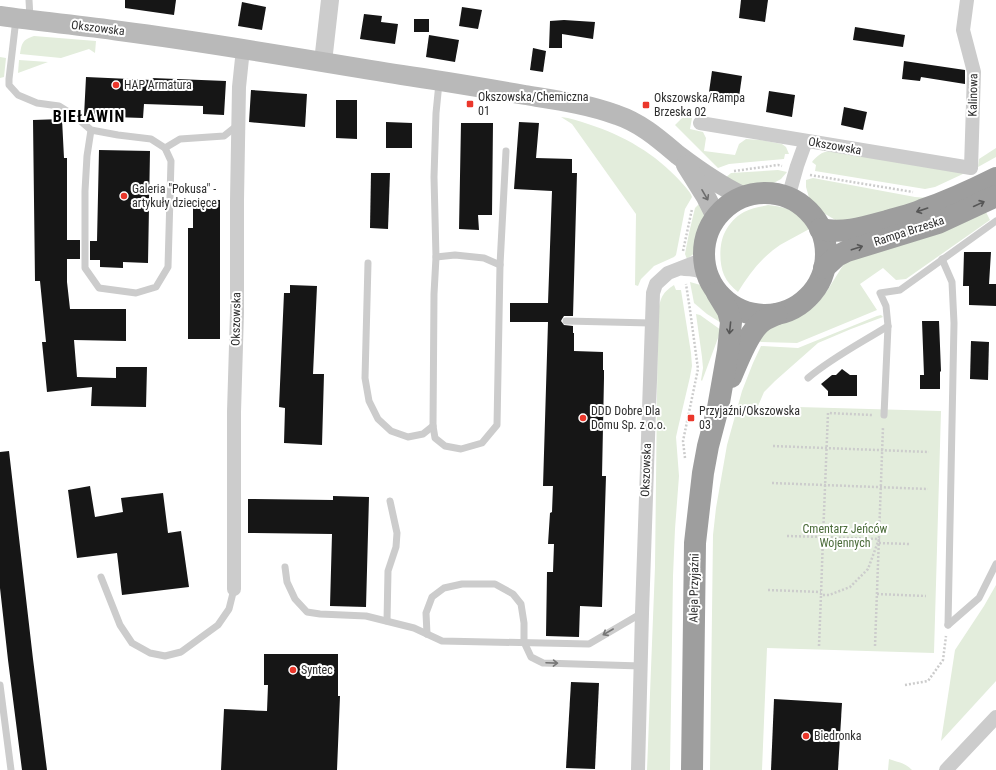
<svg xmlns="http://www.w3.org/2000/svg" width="996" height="770" viewBox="0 0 996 770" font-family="'Roboto Condensed',sans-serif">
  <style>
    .green { fill: #e3eddc }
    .building { fill: #161616 }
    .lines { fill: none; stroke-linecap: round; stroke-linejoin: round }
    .path { stroke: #ccc; stroke-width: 2.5; stroke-dasharray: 2 2; stroke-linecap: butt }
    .service { stroke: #ccc; stroke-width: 7 }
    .minor { stroke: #ccc; stroke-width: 14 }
    .tertiary { stroke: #ccc; stroke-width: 18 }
    .secondary { stroke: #b9b9b9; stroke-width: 20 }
    .trunk { stroke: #9e9e9e; stroke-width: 22 }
    .oneway { stroke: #6d6d6d }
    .oneway2 { stroke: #565656 }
    .oneway3 { stroke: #767676 }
    .poi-dot { fill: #eb372b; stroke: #fff; stroke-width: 1.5 }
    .labels { text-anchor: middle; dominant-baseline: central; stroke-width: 4; stroke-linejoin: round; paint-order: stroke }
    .street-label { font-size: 12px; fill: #2f2f2f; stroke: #fff }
    .poi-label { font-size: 12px; fill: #2f2f2f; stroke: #fff; text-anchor: start }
    .park-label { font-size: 12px; fill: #4b6c3a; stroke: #fff }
    .district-label { font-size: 16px; font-weight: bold; letter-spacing: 1px; fill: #000; stroke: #fff }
  </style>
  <rect width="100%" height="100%" fill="#fff"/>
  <!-- green -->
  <g class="green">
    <path d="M34 36 96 41 95 53 89 49 61 58 20 54C22 43 22 40 34 36Z"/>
    <path d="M0 57 6 58 4 77 0 78Z"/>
    <path d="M19 60 48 62 18 73Z"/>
    <path d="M684 116 692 118 690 129 703 132 706 138 704 151 735 155 739 144 746 139 761 140 782 144 786 147 789 154H785L784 159 729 164 718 168 675 125Z"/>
    <path d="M561 117C570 118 579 121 588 124 623 135 656 154 681 182 685 187 690 191 692 197L685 209 676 255 674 257 654 266 641 279 638 286 635 285 636 214 572 124Z"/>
    <path d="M996 148V157L978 167 979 159Z"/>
    <path d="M830 151 965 173 935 187 925 189 815 171 816 165 812 162C817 156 821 152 830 151Z"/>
    <path d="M778 170 787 172 781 179 770 185 745 187 724 179 731 173Z"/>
    <path d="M813 178 915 197 928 198 902 212 837 221 822 212 810 201 806 187V180Z"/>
    <path d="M700 203 707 217 699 247 696 252 687 259 685 254 689 233 695 208Z"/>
    <path d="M768 205C789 207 798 212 811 228 801 234 790 239 780 245 762 257 749 274 738 292 732 287 727 282 724 275 719 264 719 243 725 232 729 224 736 216 744 212 751 208 760 207 768 205Z"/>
    <path d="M984 208 990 220 906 279 896 280 883 268 860 284 877 310 797 343 761 342 755 339 764 329 794 319 816 305 827 291 845 262Z"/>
    <path d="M690 282 704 286 711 292 726 326 707 314 694 303Z"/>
    <path d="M674 285 676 290H681L691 353 692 366 690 377 678 428 676 437 679 476 675 529 673 576 670 770H647L655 567 658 311C661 297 662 293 674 285Z"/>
    <path d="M696 314 700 315 721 330 702 381 701 380 703 368 702 357Z"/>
    <path d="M881 315 883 317 851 329 818 343 775 381 764 392 758 406 941 411 934 653 767 648 762 770H710L713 535 716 508 727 445 742 391 753 363 761 346 798 348 877 316Z"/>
    <path d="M996 585V681L941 741 955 650 984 606Z"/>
    <path d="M889 759C897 762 906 763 912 770H888Z"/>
  </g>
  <!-- building -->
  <g class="building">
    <path d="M125 0H176L174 15 125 8Z"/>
    <path d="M741 0H768L765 22 739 18Z"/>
    <path d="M242 2 266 7 262 30 238 26Z"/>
    <path d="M462 7 482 10 478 29 459 26Z"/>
    <path d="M364 14 382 16 381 22 398 24 395 44 360 39Z"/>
    <rect x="414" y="19" width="15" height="13"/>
    <path d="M564 20 595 22 593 39 562 34V48H549L550 21Z"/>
    <path d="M855 27 905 35 903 47 853 40Z"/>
    <path d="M429 35 459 40 455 62 426 57Z"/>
    <path d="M533 48 546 51 543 72 530 70Z"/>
    <path d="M904 61 965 70V84L921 77 920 81 902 79Z"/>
    <path d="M712 71 742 76 739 97 709 92Z"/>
    <path d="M86 77 152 80V78L226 81 224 115 203 114V106L144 104 143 118 84 116Z"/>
    <path d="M251 90 307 94 305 127 249 122Z"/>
    <path d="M769 91 795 95 792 117 766 112Z"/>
    <path d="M336 100H357V139L336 138Z"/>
    <path d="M844 107 867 112 863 130 841 125Z"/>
    <path d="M62 119 64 158H67V240H80V259H67V282L70 309H126V341L74 340 77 377 116 378V367H147L146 407 91 406 92 387 47 392 42 342H46L40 281H35L33 120Z"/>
    <path d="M386 122 412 123V148H386Z"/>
    <path d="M519 122 539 123 536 158 572 159V173H577L573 316H564L562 319 561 321 564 325 573 326V333H574V351L603 352V370H604V378L602 476H606L602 607 580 606 579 637 546 636 547 572H553L554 544H548L550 513 552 512 553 486H543L548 322H510V303H548L552 191 514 189Z"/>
    <path d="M461 123H493L492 215H478L479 230 459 229Z"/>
    <path d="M99 150 150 151 148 263 123 262V268L100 267V260H90V241H97Z"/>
    <path d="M371 173H390L388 229 370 228Z"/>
    <path d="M193 199 220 200V339H188V228H193Z"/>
    <path d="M964 252H991L989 284H996V306L969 305V286H963Z"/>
    <path d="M290 285 317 286 313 374H324L322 445 284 443 285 408 279 407 284 293H290Z"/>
    <path d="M922 321H939L941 371 940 372V389H920V375H924Z"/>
    <path d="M971 341 989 342 988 380 970 379Z"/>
    <path d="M842 369 850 375H857V396H828V391L821 384 832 375H836Z"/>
    <path d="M9 451 33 659 47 770H22L8 660 0 588V452Z"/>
    <path d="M90 486 95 517 123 512 121 498 163 493 168 533 181 531 189 587 122 595 117 553 77 558 68 490Z"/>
    <path d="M333 496 369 497 366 607 330 606 332 534 248 533V499L333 500Z"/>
    <path d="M264 654H338V696H340L337 770H221L224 709 267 711 268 685H264Z"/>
    <path d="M571 682 599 683 595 769 566 768Z"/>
    <path d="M774 699 842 703 838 770H771Z"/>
  </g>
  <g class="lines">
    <!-- path -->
    <g class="path">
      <path d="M734 171 778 165 782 166"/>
      <path d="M810 175 913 192"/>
      <path d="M683 251 692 209"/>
      <path d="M773 446 929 452"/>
      <path d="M685 458 683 441 698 369 690 310 686 284"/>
      <path d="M772 483 928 489"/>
      <path d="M787 536 823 537 821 595H829L850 587 868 569 879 539 823 537 828 413 872 415"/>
      <path d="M879 543 909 544"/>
      <path d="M768 590 821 592"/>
      <path d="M877 594 926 596"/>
      <path d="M819 646 821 595"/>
      <path d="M875 646 883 427"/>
      <path d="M905 685 928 681 943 660 946 636"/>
    </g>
    <!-- service -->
    <g class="service">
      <path d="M29 0 30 18"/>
      <path d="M16 19 9 79V85L18 95 37 103 59 106 75 116 91 130 118 135 151 139 165 148 171 161 168 267 156 287 136 293 99 288 85 268V191L87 156 91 130"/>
      <path d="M439 83 436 113 434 177 436 257 434 294 433 426 435 438 445 446 461 449 482 443 497 425 500 265 506 151"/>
      <path d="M165 148 180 139 224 136 239 124"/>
      <path d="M436 257 455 255 484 258 500 265"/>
      <path d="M942 259 952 282 954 323 948 625"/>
      <path d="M368 263 365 378 369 401 378 419 391 431 408 437 423 434 433 426"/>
      <path d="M566 321 651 323"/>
      <path d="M808 378C833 357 861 343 888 326"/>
      <path d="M884 415 888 326 886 306 880 293 900 290 996 221"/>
      <path d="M285 567 287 582 295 599 307 612 320 614 366 616 414 628 442 641 589 644 642 613"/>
      <path d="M101 577 120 625 132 643 150 653 165 656 181 652 218 625 229 609 234 589"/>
      <path d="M387 621 388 571 396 547 397 533 390 501"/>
      <path d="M948 625 979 598 996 564"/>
      <path d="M427 634 426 613 432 597 444 588 462 584H495L513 594 521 604 524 623V642L531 657 543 663 641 666"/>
      <path d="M0 685 11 770"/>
    </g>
    <!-- minor -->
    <g class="minor">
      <path d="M700 123 971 168 974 72 963 30 967 0"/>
      <path d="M788 198 797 166 806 141"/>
      <path d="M684 269C693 269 699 270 707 274"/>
      <path d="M234 589V412L237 312V200L239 87 243 49"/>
      <path d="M638 770 642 613 653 293 656 284 668 273 704 259"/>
      <path d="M946 770 996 717"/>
    </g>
    <!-- tertiary -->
    <path class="tertiary" d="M323 62 330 0"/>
    <!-- secondary -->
    <g class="secondary">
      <path d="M0 16C40 22 80 25 120 31 214 43 308 60 402 75 443 81 484 88 525 95 556 100 587 104 617 115 641 123 659 139 678 155 699 171 721 186 744 197"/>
      <path d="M686 165 706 197 716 217"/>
    </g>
    <!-- trunk -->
    <g class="trunk">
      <circle cx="765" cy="254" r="61"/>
      <path d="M820 229C843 234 865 227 887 221 899 217 911 215 922 210 948 201 972 190 996 178"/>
      <path d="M824 268 837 256 847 251 938 223 996 196"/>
      <path d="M731 377C738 361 749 330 763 321 767 318 773 316 777 314"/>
      <path d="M692 770 695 543 703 473 708 446 718 408 728 351 731 322 728 311 717 293"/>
    </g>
  </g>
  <!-- one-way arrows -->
  <defs><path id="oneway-shaft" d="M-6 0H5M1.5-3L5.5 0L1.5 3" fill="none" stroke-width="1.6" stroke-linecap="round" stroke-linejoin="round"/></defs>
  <use class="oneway" href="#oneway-shaft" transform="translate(705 195) rotate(60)"/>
  <g class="oneway2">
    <use href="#oneway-shaft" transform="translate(979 204) rotate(-25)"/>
    <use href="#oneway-shaft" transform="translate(922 210) rotate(161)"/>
    <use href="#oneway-shaft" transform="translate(857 248) rotate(-18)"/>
    <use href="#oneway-shaft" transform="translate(730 328) rotate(96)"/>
  </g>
  <g class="oneway3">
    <use href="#oneway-shaft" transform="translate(608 632) rotate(150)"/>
    <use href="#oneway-shaft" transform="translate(552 663) rotate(2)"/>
  </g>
  <!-- markers -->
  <g class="poi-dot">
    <circle cx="116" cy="85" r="4"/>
    <rect x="466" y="100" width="8" height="8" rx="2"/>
    <rect x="642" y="101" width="8" height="8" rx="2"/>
    <circle cx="124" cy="196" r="4"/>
    <circle cx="583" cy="418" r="4"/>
    <rect x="687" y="414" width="8" height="8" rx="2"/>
    <circle cx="293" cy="670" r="4"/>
    <circle cx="806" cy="736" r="4"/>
  </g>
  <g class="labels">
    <!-- street labels -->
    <g class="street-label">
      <text transform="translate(98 28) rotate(7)">Okszowska</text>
      <text transform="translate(973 95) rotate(-89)">Kalinowa</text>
      <text transform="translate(835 146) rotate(10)">Okszowska</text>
      <text transform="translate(909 231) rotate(-18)">Rampa Brzeska</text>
      <text transform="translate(236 319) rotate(-89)">Okszowska</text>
      <text transform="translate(646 470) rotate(-88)">Okszowska</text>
      <text transform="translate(694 588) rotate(-89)">Aleja Przyjaźni</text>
    </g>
    <!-- poi labels -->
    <g class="poi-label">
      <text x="124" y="85">HAP Armatura</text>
      <text x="478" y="97">Okszowska/Chemiczna<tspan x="478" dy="14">01</tspan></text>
      <text x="654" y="98">Okszowska/Rampa<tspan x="654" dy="14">Brzeska 02</tspan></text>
      <text x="132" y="189">Galeria "Pokusa" -<tspan x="132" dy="14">artykuły dziecięce</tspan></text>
      <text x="591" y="411">DDD Dobre Dla<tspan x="591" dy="14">Domu Sp. z o.o.</tspan></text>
      <text x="699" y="411">Przyjaźni/Okszowska<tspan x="699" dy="14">03</tspan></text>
      <text x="301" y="670">Syntec</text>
      <text x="814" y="736">Biedronka</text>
    </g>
    <!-- park labels -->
    <g class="park-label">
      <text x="845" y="529">Cmentarz Jeńców<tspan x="845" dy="14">Wojennych</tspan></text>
    </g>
    <!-- district labels -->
    <g class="district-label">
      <text x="89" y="116">BIEŁAWIN</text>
    </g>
  </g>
</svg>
